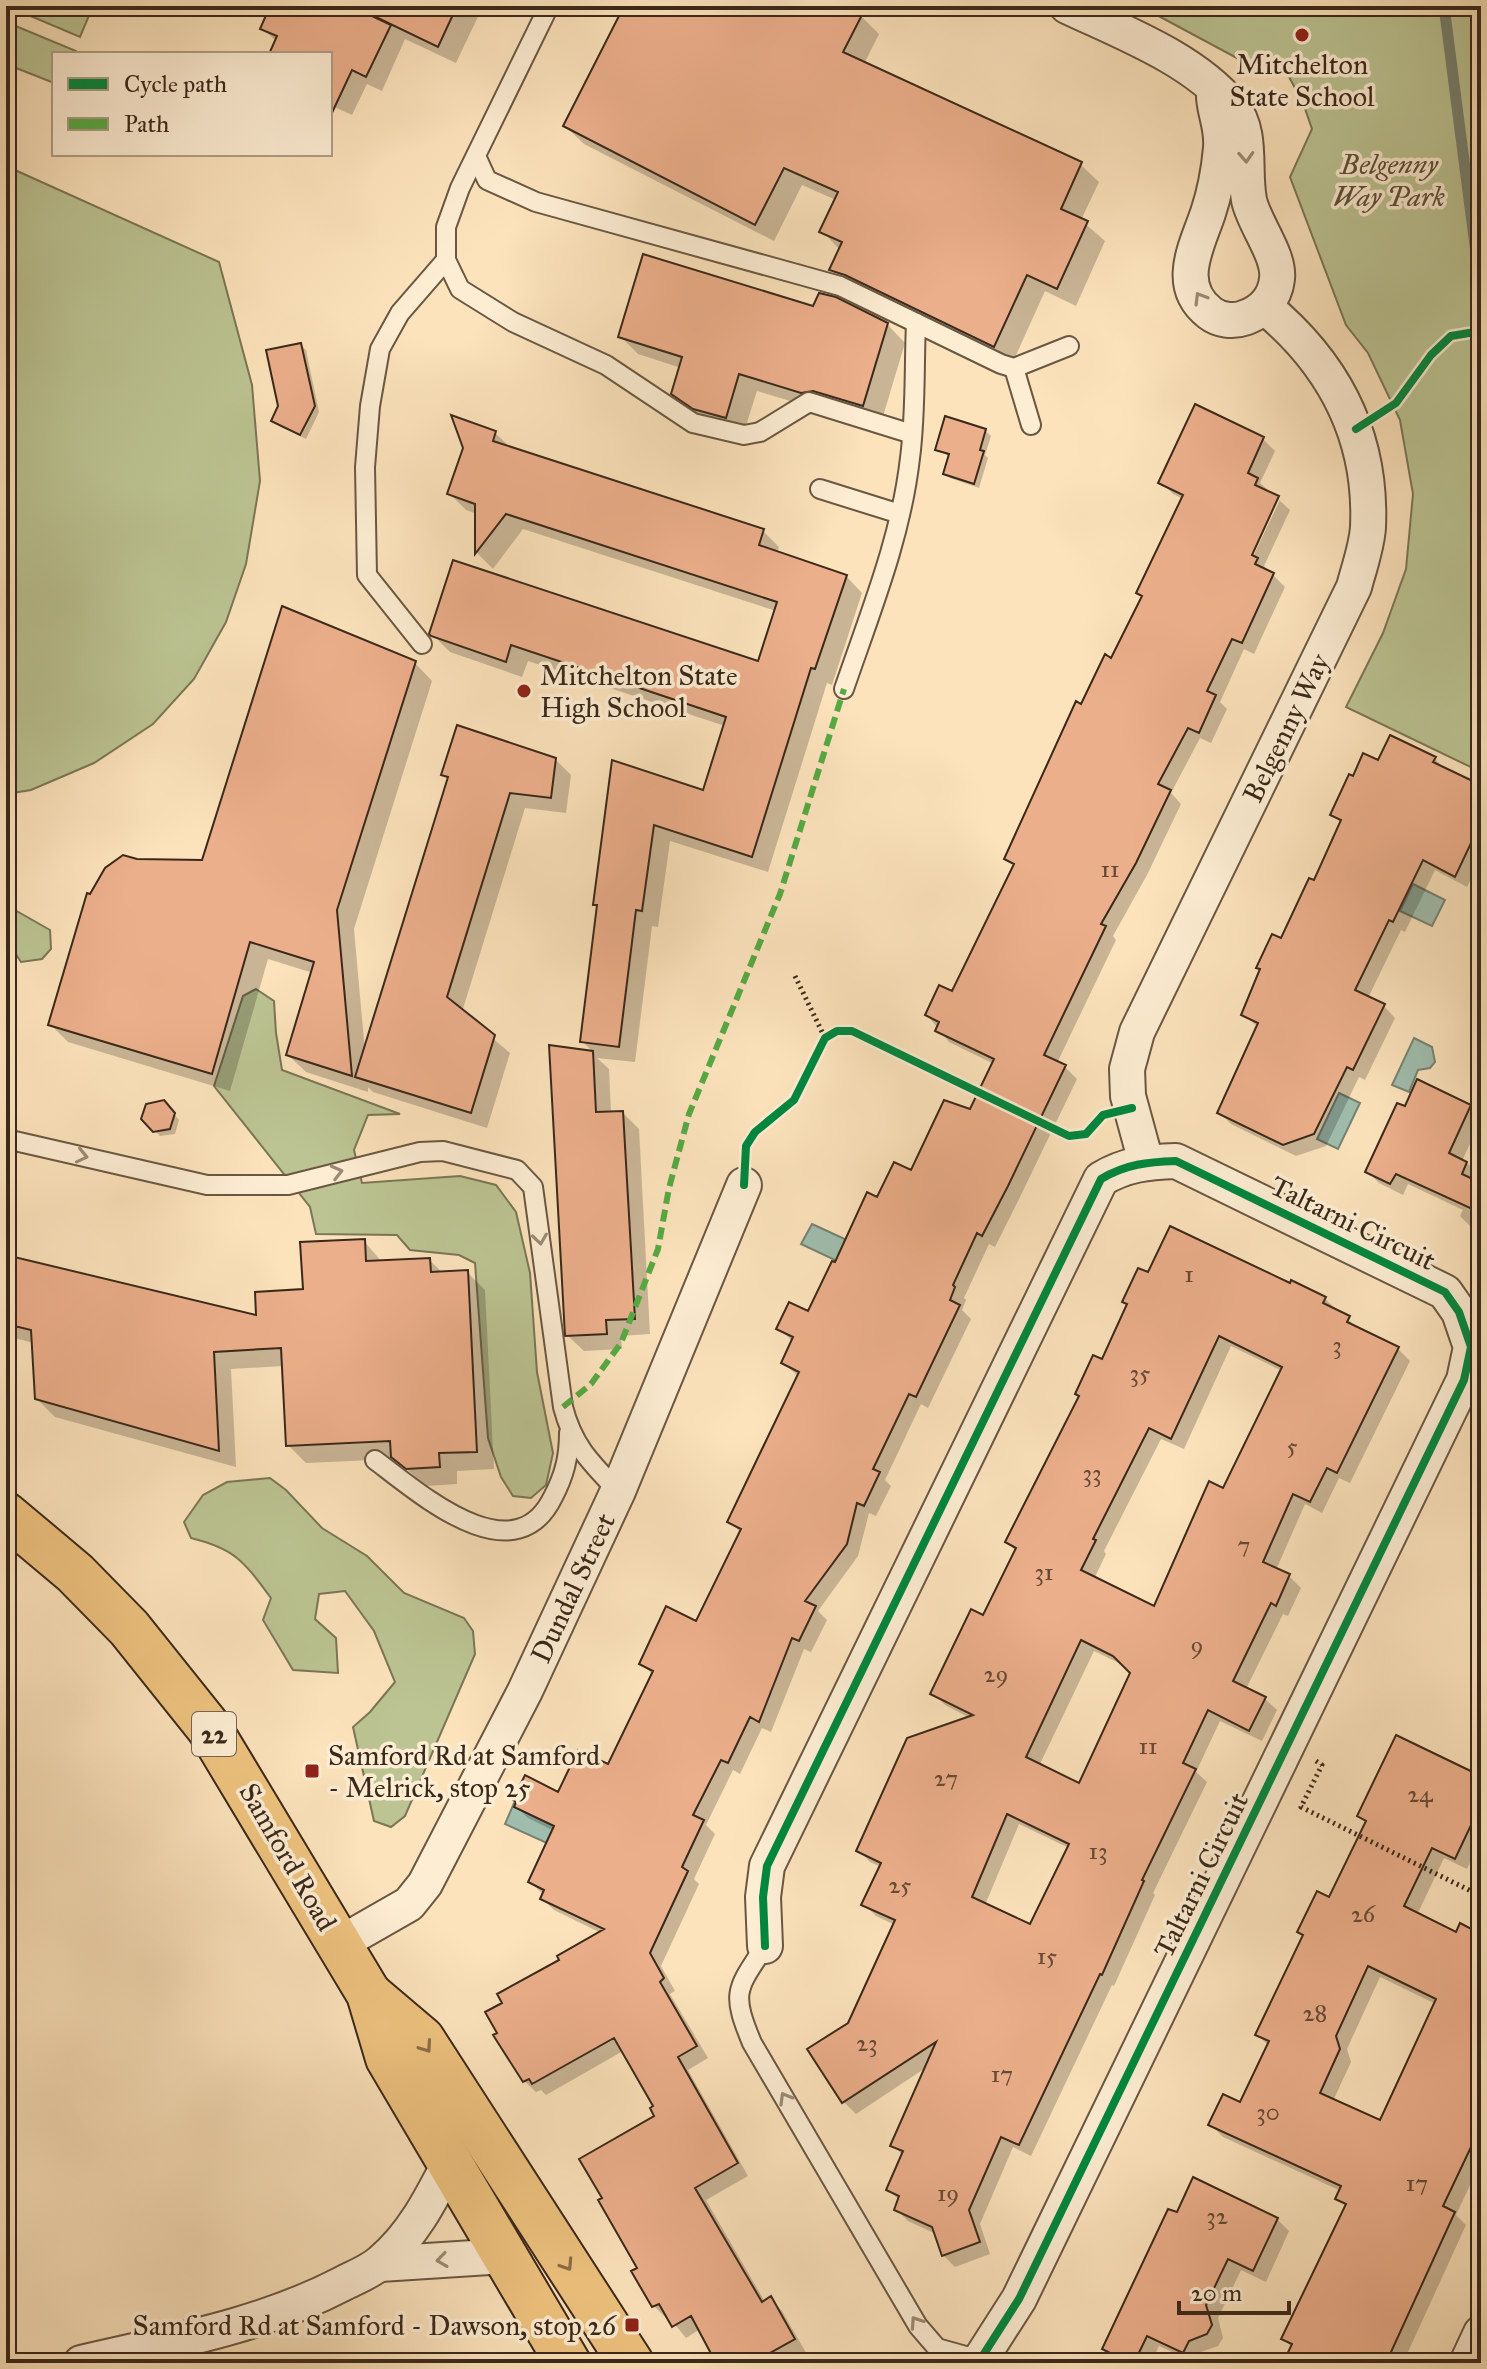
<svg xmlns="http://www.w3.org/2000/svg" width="1487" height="2369" viewBox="0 0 1487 2369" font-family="'IM FELL Great Primer',serif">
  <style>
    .green { fill: #bcc493; stroke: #7b7656; stroke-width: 2 }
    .water { fill: #9fbeae; stroke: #778273; stroke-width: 2 }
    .shadow { fill: #0003; fill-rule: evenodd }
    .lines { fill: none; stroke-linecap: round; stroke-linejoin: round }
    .stream { stroke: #778273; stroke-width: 11 }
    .building { fill: #ecaf8b; stroke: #3a281a; stroke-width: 2; fill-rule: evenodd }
    .service-casing { stroke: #6a5742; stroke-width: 22 }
    .minor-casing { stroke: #6a5742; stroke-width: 38 }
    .primary-casing { stroke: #3a281a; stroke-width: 48 }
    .path { stroke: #3a281a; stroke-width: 5; stroke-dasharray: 2 4; stroke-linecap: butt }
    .service { stroke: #fdedd3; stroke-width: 18 }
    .minor { stroke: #fdedd3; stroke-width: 34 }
    .primary { stroke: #eec27e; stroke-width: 44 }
    .quiet { stroke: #55aa42; stroke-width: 6; stroke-dasharray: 12 6; stroke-linecap: butt }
    .cycleway-casing { stroke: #fdedd3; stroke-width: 13 }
    .cycleway { stroke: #00873e; stroke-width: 8 }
    .oneway { stroke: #9c8a76 }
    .oneway2 { stroke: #8b6d47 }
    .poi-dot { fill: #8f2418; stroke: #fdedd3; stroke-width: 3 }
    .labels { text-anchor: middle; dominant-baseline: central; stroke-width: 7; stroke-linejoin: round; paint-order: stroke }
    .number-label { font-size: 24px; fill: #664a36 }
    .shield { fill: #fdedd3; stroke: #746352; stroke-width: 2 }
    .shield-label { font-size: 26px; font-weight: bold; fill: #3a281a }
    .poi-label { font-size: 28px; fill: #3a281a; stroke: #fdedd3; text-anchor: start }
    .park-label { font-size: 28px; font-style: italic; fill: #5a4f38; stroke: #fdedd3 }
    .street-label { font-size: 28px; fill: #3a281a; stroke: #fdedd3 }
  </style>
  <rect width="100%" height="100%" fill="#fce3bc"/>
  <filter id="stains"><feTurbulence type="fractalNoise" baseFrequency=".0025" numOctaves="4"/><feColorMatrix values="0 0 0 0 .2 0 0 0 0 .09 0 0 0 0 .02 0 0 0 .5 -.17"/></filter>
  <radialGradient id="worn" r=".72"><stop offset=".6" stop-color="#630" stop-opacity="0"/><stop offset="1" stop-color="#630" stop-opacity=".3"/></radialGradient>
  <!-- green -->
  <g class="green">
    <path d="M7 6H93L80 37Z"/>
    <path d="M1140 6H1481V772L1346 707 1383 633 1406 569 1413 494 1400 420 1368 353 1346 325 1290 177 1312 129 1303 103 1288 75 1261 71Z"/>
    <path d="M6 22 76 51 75 54H54V83L6 64Z"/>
    <path d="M6 166 219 262 252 385 260 481 246 564 226 622 194 679 153 724 94 763 31 790 6 794Z"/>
    <path d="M6 905 50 930 51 949 42 959 21 962 6 939Z"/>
    <path d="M256 989 274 1001 276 1033 282 1070 400 1114 368 1115 354 1150 362 1183 460 1176 496 1185 516 1212 530 1273 537 1372 553 1453 546 1485 531 1498 513 1496 501 1477 488 1438 475 1263 459 1255 410 1250 397 1235 316 1234 310 1207 214 1086 243 996Z"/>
    <path d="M270 1478 286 1490 322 1528 367 1556 404 1593 464 1618 473 1631 475 1654 405 1816 391 1827 374 1821 353 1727 370 1712 395 1682 374 1631 345 1591 319 1594 315 1619 336 1638 338 1673 293 1670 263 1620 271 1598C244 1562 236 1549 191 1538L184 1522 203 1495 227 1482Z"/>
  </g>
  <!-- water -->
  <g class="water">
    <path d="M1413 884 1445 900 1432 926 1400 911Z"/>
    <path d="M1414 1038 1432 1047 1435 1062 1430 1068 1418 1070 1409 1092 1392 1085Z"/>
    <path d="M1339 1093 1360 1103 1338 1149 1317 1139Z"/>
    <path d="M812 1224 849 1241 839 1262 801 1244Z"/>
    <path d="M514 1803 559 1824 549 1844 505 1824Z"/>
  </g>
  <!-- shadow -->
  <g class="shadow">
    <path d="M273 6H346L386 24 378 16 383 6H483L456 63 405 39 382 91 367 84 352 115 330 105V54H271L277 42 262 28Z"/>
    <path d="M627 6H841L861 16 879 34 864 64 1080 164 1099 182 1081 220 1105 241 1076 306 1045 291 1012 364 849 288 831 270 840 250 822 231 836 200 802 185 774 241 584 144 565 126Z"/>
    <path d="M814 308 887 324 905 343 881 423 820 410 757 391 743 435 713 426 692 412 673 393 681 368 638 354 620 336Z"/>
    <path d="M300 345 306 350 319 412 306 439 279 426 273 420Z"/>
    <path d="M985 430 991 436 985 455 988 458 979 488 950 478 945 473 950 457 937 449Z"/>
    <path d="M495 433 512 449 763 531 779 547 777 553 846 576 862 593 832 685 827 683 768 872 670 841 658 927 652 926 635 1062 597 1058 609 1069 611 1113H623L639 1129 650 1334 621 1336 622 1349 584 1351 567 1335 551 1047 594 1053 582 1041 598 908 595 904 613 763 704 793 725 726 528 661 522 677 450 652 431 633 759 664 776 611 523 529 493 569 477 553V514L466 510 450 494Z"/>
    <path d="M1263 439 1275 451 1260 483 1290 510 1264 566 1285 587 1254 654 1244 649 1220 702 1227 709 1211 743 1200 738 1171 793 1181 804 1147 875 1113 936 1116 940 1057 1063 1065 1067 1077 1079 1019 1199 995 1247 989 1244 964 1298 966 1300 962 1310 971 1319 928 1408 921 1404 885 1480 891 1486 876 1516 869 1513 858 1556 818 1611 827 1620 811 1652 804 1649 771 1732 762 1728 740 1774 733 1770 706 1825 715 1834 694 1879 699 1884 661 1966 675 1991 670 1994 708 2058 688 2070 748 2176 706 2200 765 2302 771 2299 782 2311 812 2363H721L700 2329 686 2338 668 2316 666 2318 654 2306 634 2272 640 2268 657 2116 656 2107 623 2051 546 2095 541 2090 536 2092 524 2081 500 2034 504 2004 601 1933 554 1910 542 1899 544 1895 530 1882 554 1831 528 1818 516 1806 559 1794 609 1767 653 1675 641 1663 697 1624 741 1533 729 1521 799 1377 783 1363 793 1342 779 1328 809 1314 835 1265 878 1199 912 1172 972 1112 994 1064 949 1042 927 1015 953 994 1015 867 1007 859 1082 707 1112 661 1143 597 1138 592 1183 499 1173 494 1161 482ZM1275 500H1280L1249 565 1246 563Z"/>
    <path d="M415 663 432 681 354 929 365 1052 449 780 443 774 555 759 571 775 566 813 525 808 462 1012 510 1053 487 1128 373 1092 368 1087V1092L306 1072 288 1055 313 973 268 959 230 1091 68 1042 50 1024 137 861 204 862Z"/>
    <path d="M1434 758 1447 771 1481 787V858L1467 887 1435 870 1405 932 1401 930 1368 998 1384 1006 1395 1018 1365 1080 1359 1077 1326 1146 1296 1156 1231 1124 1219 1112 1259 1028 1244 1015 1314 882 1341 823 1332 814 1354 779 1379 763Z"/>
    <path d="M1470 1106 1481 1120 1462 1161 1481 1171V1233L1472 1228 1460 1216 1463 1210 1408 1184 1403 1195 1379 1183 1367 1171 1406 1109Z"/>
    <path d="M169 1108 179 1120 175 1134 160 1136 143 1119Z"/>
    <path d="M364 1241 382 1262 429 1260 443 1273 467 1272 485 1290 494 1469 457 1471V1484L426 1486 395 1459 306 1463 288 1445 284 1366 231 1369 236 1467 55 1417 37 1399 34 1343 6 1336V1257L258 1318 305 1291Z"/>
    <path d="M1149 1275 1291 1286 1325 1299 1361 1331 1398 1349 1410 1361 1350 1483 1339 1478 1322 1513 1305 1504 1276 1570 1289 1576 1301 1588 1288 1616 1283 1614 1246 1689 1265 1699 1277 1710 1262 1741 1220 1721 1196 1772 1207 1782 1153 1893 1155 1895 1114 1986 1112 1985 1031 2156 1013 2147 980 2224 990 2254 955 2267 943 2255 936 2234 908 2221 896 2209 900 2201 889 2190 903 2156 893 2145 927 2067 856 2114 844 2102 810 2050 850 2024 895 1925 876 1916 864 1904 881 1867 870 1862 858 1850 970 1718 945 1705 933 1693 984 1618 1016 1551 1007 1542ZM1231 1346 1282 1371 1224 1490 1155 1609 1094 1579 1106 1554 1104 1551 1161 1439 1184 1449ZM1094 1651 1127 1667 1133 1673 1080 1786 1039 1766ZM1019 1824 1069 1848 1031 1927 985 1905Z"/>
    <path d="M1481 1778V1840L1467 1869 1444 1858 1417 1915 1457 1934 1481 1936V2162L1456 2215 1466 2225 1403 2363H1285L1293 2348 1283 2339 1347 2208 1338 2198 1341 2191 1223 2137 1211 2125 1241 2105 1269 2046 1258 2035 1304 1936 1300 1932 1330 1899 1367 1824 1359 1816ZM1380 1977 1436 2004 1381 2123 1333 2101 1351 2062 1347 2049Z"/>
    <path d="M1178 2215 1277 2219 1289 2231 1266 2282 1241 2270 1218 2318 1223 2338 1218 2346 1201 2352 1196 2363 1159 2346 1151 2363H1121L1105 2349Z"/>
  </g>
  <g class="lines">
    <!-- stream -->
    <path class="stream" d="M1444 6 1481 292"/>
  </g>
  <!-- building -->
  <g class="building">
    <path d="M270 6H351L391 25 366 77 352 70 330 117V54H269L277 36 260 29Z"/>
    <path d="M353 6H457L438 47Z"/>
    <path d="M624 6H845L862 15 843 52 1082 162 1061 209 1088 221 1057 289 1027 275 994 347 845 275 829 270 842 242 819 232 838 192 784 168 755 225 563 126Z"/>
    <path d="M643 254 813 306 819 293 836 297 888 323 863 406 813 391 801 393 739 374 726 418 693 409 671 394 682 357 618 337Z"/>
    <path d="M301 343 315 406 300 435 271 421 278 406 266 350Z"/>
    <path d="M1195 404 1264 437 1248 473 1258 478 1255 485 1279 496 1252 555 1258 558 1255 564 1274 573 1242 643 1232 639 1207 691 1216 695 1199 733 1188 728 1158 784 1171 790 1136 863 1101 924 1106 926 1044 1055 1066 1065 1008 1186 982 1236 977 1233 953 1285 955 1287 950 1300 960 1305 916 1397 909 1394 873 1469 880 1472 864 1506 857 1503 847 1544 805 1601 816 1606 799 1641 792 1638 759 1722 750 1717 728 1763 721 1760 693 1815 704 1820 682 1867 688 1871 650 1953 664 1978 660 1982 697 2046 678 2057 738 2163 695 2188 762 2302 771 2296 795 2339 752 2363H716L691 2316 672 2327 659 2304 652 2307 631 2271 637 2268 598 2200 602 2198 579 2159 654 2116 650 2108 653 2106 614 2038 532 2084 529 2079 523 2082 493 2035 497 2033 485 2012 502 2003 497 1994 559 1960 557 1956 604 1929 540 1899 544 1890 528 1882 554 1826 514 1807 516 1802 513 1800 525 1775 558 1792 578 1750 608 1764 653 1671 639 1664 666 1606 696 1621 741 1529 727 1522 799 1372 781 1363 793 1337 776 1329 789 1302 808 1311 832 1261 835 1262 867 1192 877 1197 894 1162 911 1170 944 1100 970 1109 994 1059 935 1031 939 1022 925 1015 939 985 952 991 1014 864 1004 859 1076 701 1081 704 1105 654 1111 658 1142 596 1136 593 1183 495 1158 483Z"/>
    <path d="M451 415 496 431 493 441 764 529 759 545 847 575 815 669 811 668 752 857 654 825 642 911 636 910 619 1047 580 1042 597 905H593L612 760 703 790 726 717 511 645 506 662 431 636 429 634 453 560 758 661 777 602 506 514 475 554V504L447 494 463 448Z"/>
    <path d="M945 416 986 429 980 450 984 451 974 484 943 474 949 454 935 450Z"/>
    <path d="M282 606 416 661 337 910 352 1076 286 1055 314 962 250 942 212 1074 48 1025 87 893 90 894 105 868 123 855 137 859 202 860Z"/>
    <path d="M457 725 556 758 551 798 510 793 447 997 495 1035 471 1113 355 1077 448 777 441 775Z"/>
    <path d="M1390 735 1436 757 1433 762 1481 785V822L1455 877 1423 860 1393 922 1389 920 1355 990 1385 1004 1353 1070 1347 1067 1314 1134 1283 1145 1217 1113 1258 1023 1241 1015 1260 969 1256 968 1272 934 1281 938 1309 878 1314 880 1341 820 1330 815 1349 774 1353 776 1363 753 1378 760Z"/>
    <path d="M549 1045 593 1051 596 1112 623 1111 635 1319 606 1320 607 1334 565 1336Z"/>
    <path d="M1417 1079 1471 1105 1449 1153 1467 1162 1462 1174 1481 1183V1213L1396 1174 1390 1184 1365 1172 1397 1103 1405 1106Z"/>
    <path d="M164 1100 175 1113 170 1129 153 1132 141 1119 146 1104Z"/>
    <path d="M1170 1226 1290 1283 1291 1280 1326 1297 1323 1303 1350 1316 1347 1322 1399 1347 1337 1473 1327 1468 1310 1502 1293 1494 1263 1562 1290 1574 1276 1606 1271 1603 1233 1681 1266 1697 1249 1731 1208 1710 1183 1763 1196 1769 1142 1880 1144 1881 1102 1975 1100 1974 1019 2145 1001 2137 969 2210 980 2242 942 2256 932 2227 894 2210 899 2196 886 2190 903 2151 890 2146 936 2042 842 2103 807 2049 848 2023 895 1920 861 1905 881 1863 856 1851 907 1738 973 1715 930 1694 971 1609 983 1615 1016 1548 1005 1542 1079 1396 1075 1394 1093 1355 1102 1359 1127 1304 1122 1302 1138 1268 1148 1272ZM1219 1336 1282 1367 1223 1488 1209 1481 1154 1606 1081 1570 1096 1540 1093 1539 1149 1428 1171 1439ZM1081 1640 1113 1656 1130 1673 1079 1783 1026 1757ZM1007 1814 1069 1844 1030 1924 972 1897Z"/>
    <path d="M365 1239 366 1261 430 1258 431 1272 468 1270 477 1452 439 1453 440 1467 406 1469 391 1457 390 1441 286 1446 281 1348 214 1352 219 1451 35 1399 31 1330 6 1324V1255L256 1315 255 1292 303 1289 300 1242Z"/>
    <path d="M1396 1735 1481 1776V1804L1455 1859 1432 1848 1404 1906 1456 1932 1460 1923 1481 1934V2126L1443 2206 1455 2212 1386 2363H1283L1292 2344 1281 2339 1346 2204 1335 2199 1341 2186 1208 2125 1223 2094 1240 2102 1269 2041 1255 2035 1303 1935 1297 1932 1317 1891 1329 1897 1366 1821 1357 1816ZM1368 1966 1436 1999 1380 2120 1320 2093 1340 2049 1336 2036Z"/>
    <path d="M1193 2177 1278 2218 1253 2271 1228 2259 1206 2305 1212 2325 1207 2334 1189 2341 1183 2353 1147 2336 1134 2363H1130L1102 2349 1168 2209 1177 2212Z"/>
  </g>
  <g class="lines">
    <!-- service casing -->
    <g class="service-casing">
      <g id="service">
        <path d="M549 6 460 188 446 227V260L460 289 513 322 606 365 693 423 744 435 760 432 809 402 912 434"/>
        <path d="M476 156 487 180 536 202 840 286 1001 364 1014 368 1069 346"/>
        <path d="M1014 368 1031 425"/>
        <path d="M820 489 900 514"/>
        <path d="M422 644 367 575 365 467 370 406 380 349 400 313 446 260"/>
        <path d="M844 689C870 613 901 538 910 458 916 413 914 367 916 323"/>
        <path d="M6 1139 207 1185H288L420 1152 443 1151 517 1170 533 1187 563 1407C573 1446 591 1463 618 1491"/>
        <path d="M375 1460C419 1493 514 1577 553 1497 564 1476 569 1458 569 1433"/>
        <path d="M765 1946C736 1990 731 1992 752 2043L918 2326 937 2348 980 2360"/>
      </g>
    </g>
    <!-- minor casing -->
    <g class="minor-casing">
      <g id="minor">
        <path d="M1067 6C1120 31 1194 59 1232 106 1253 133 1243 168 1249 200 1254 224 1280 255 1277 279 1275 298 1262 312 1244 318 1233 322 1219 320 1210 313 1174 285 1197 246 1208 213 1215 192 1219 171 1221 148 1223 124 1212 109 1214 89"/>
        <path d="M1146 1162 1128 1096 1127 1069 1137 1032 1354 587C1359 568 1367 546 1368 527 1372 436 1334 364 1265 307"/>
        <path d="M339 1944 409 1904 425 1884 525 1691 618 1491 744 1185"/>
        <path d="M765 1946 763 1897 767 1866 1101 1179C1126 1164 1148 1162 1176 1161L1445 1292 1459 1312 1471 1347 1464 1380 1019 2299 980 2360"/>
        <path d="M380 2264 505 2256"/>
        <path d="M81 2363C171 2342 262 2326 344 2283 356 2277 371 2271 381 2262 413 2235 431 2199 450 2162"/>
        <path d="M1467 2363 1481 2333"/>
      </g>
    </g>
    <!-- primary casing -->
    <g class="primary-casing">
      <g id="primary">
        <path d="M6 1515 75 1573 129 1628 209 1728 369 1994 388 2058 568 2363"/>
        <path d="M369 1994 422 2039 631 2363"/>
      </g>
    </g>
    <!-- path -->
    <g class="path">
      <path d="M795 976 825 1038"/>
      <path d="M1316 1761 1322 1765 1301 1807 1481 1896"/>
    </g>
    <!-- service -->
    <use href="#service" class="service"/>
    <!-- minor -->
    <use href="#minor" class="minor"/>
    <!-- primary -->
    <use href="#primary" class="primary"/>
    <!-- quiet -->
    <path class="quiet" d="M563 1407 591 1384 621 1343 658 1249 669 1188 689 1114 780 894 844 689"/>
    <!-- cycleway casing -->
    <g class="cycleway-casing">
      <g id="cycleway">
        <path d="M1356 429 1396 403 1431 355 1451 336 1481 331"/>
        <path d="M744 1185 746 1146 755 1132 794 1100 825 1038 837 1031H852L1069 1136 1086 1134 1103 1115 1132 1108"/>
        <path d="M765 1946 763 1897 767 1866 1101 1179C1126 1164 1148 1162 1176 1161L1445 1292 1459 1312 1471 1347 1464 1380 1019 2299 980 2360"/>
      </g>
    </g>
    <!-- cycleway -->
    <use href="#cycleway" class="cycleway"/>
  </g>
  <!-- one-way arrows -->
  <defs><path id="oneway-chevron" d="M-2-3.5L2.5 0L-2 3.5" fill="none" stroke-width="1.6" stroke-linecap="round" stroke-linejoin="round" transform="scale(2)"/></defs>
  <g class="oneway">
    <use href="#oneway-chevron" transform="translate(1246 157) rotate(87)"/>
    <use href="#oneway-chevron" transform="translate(1200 298) rotate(-121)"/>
    <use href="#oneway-chevron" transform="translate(82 1156) rotate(13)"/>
    <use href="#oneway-chevron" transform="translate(337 1172) rotate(-14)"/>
    <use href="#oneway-chevron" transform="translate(540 1239) rotate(82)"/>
    <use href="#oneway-chevron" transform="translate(785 2098) rotate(-120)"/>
    <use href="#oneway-chevron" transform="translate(442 2260) rotate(172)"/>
    <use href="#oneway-chevron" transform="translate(916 2322) rotate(-124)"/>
  </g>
  <g class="oneway2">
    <use href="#oneway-chevron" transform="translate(426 2047) rotate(55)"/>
    <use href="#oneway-chevron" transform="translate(567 2265) rotate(57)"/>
  </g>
  <!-- markers -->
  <g class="poi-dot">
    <circle cx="1302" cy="35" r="8"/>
    <circle cx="524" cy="691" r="8"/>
    <rect x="304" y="1763" width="16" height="16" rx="4"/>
    <rect x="624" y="2317" width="16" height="16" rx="4"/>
  </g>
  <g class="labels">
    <!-- number labels -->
    <g class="number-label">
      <text x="1110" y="869">11</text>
      <text x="1189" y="1274">1</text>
      <text x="1337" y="1345">3</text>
      <text x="1140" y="1373">35</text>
      <text x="1292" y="1446">5</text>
      <text x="1092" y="1473">33</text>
      <text x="1244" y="1545">7</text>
      <text x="1044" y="1572">31</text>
      <text x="1197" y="1645">9</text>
      <text x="996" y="1674">29</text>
      <text x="1148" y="1746">11</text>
      <text x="946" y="1778">27</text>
      <text x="1420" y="1794">24</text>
      <text x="1098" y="1851">13</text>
      <text x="900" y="1885">25</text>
      <text x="1363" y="1914">26</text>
      <text x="1047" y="1956">15</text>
      <text x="1315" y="2013">28</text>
      <text x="867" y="2043">23</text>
      <text x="1002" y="2074">17</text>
      <text x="1268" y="2112">30</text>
      <text x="1417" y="2183">17</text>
      <text x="948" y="2193">19</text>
      <text x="1217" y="2216">32</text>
    </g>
    <!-- shield labels -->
    <rect class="shield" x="192" y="1712" width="44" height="44" rx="6"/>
    <g class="shield-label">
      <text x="214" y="1734">22</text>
    </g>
    <!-- poi labels -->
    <g class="poi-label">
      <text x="1302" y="64" text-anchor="middle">Mitchelton<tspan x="1302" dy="32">State School</tspan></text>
      <text x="540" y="675">Mitchelton State<tspan x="540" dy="32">High School</tspan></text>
      <text x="328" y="1755">Samford Rd at Samford<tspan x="328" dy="32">- Melrick, stop 25</tspan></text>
      <text x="616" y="2325" text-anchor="end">Samford Rd at Samford - Dawson, stop 26</text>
    </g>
    <!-- park labels -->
    <g class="park-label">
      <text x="1389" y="164">Belgenny<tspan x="1389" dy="32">Way Park</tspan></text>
    </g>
    <!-- street labels -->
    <g class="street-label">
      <text transform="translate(1286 728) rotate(-64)">Belgenny Way</text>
      <text transform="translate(1353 1223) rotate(26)">Taltarni Circuit</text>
      <text transform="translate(573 1588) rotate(-65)">Dundal Street</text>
      <text transform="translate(288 1857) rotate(60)">Samford Road</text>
      <text transform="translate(1201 1875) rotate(-64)">Taltarni Circuit</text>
    </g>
  </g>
  <!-- margin -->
  <rect width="1487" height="2369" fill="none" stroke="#fce3bc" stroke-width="32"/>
  <rect x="8" y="8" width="1471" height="2353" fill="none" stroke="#3a281a" stroke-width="4"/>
  <rect x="16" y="16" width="1455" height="2337" fill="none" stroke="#3a281a" stroke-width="2"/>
  <!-- legend -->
  <rect x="52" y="52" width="280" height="104" fill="#fdedd3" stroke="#af9e89" stroke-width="2"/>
  <rect x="68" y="78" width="40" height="12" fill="#00873e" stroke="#af9e89" stroke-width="2"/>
  <text x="124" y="92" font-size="24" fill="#3a281a">Cycle path</text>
  <rect x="68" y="118" width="40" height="12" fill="#55aa42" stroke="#af9e89" stroke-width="2"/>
  <text x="124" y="132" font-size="24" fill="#3a281a">Path</text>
  <!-- scale -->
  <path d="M1179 2301v12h110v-12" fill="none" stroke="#3a281a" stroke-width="4"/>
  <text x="1191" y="2301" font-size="24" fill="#3a281a" stroke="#fdedd3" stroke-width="6" paint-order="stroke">20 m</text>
  <rect width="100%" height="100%" filter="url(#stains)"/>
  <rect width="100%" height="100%" fill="url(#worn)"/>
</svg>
